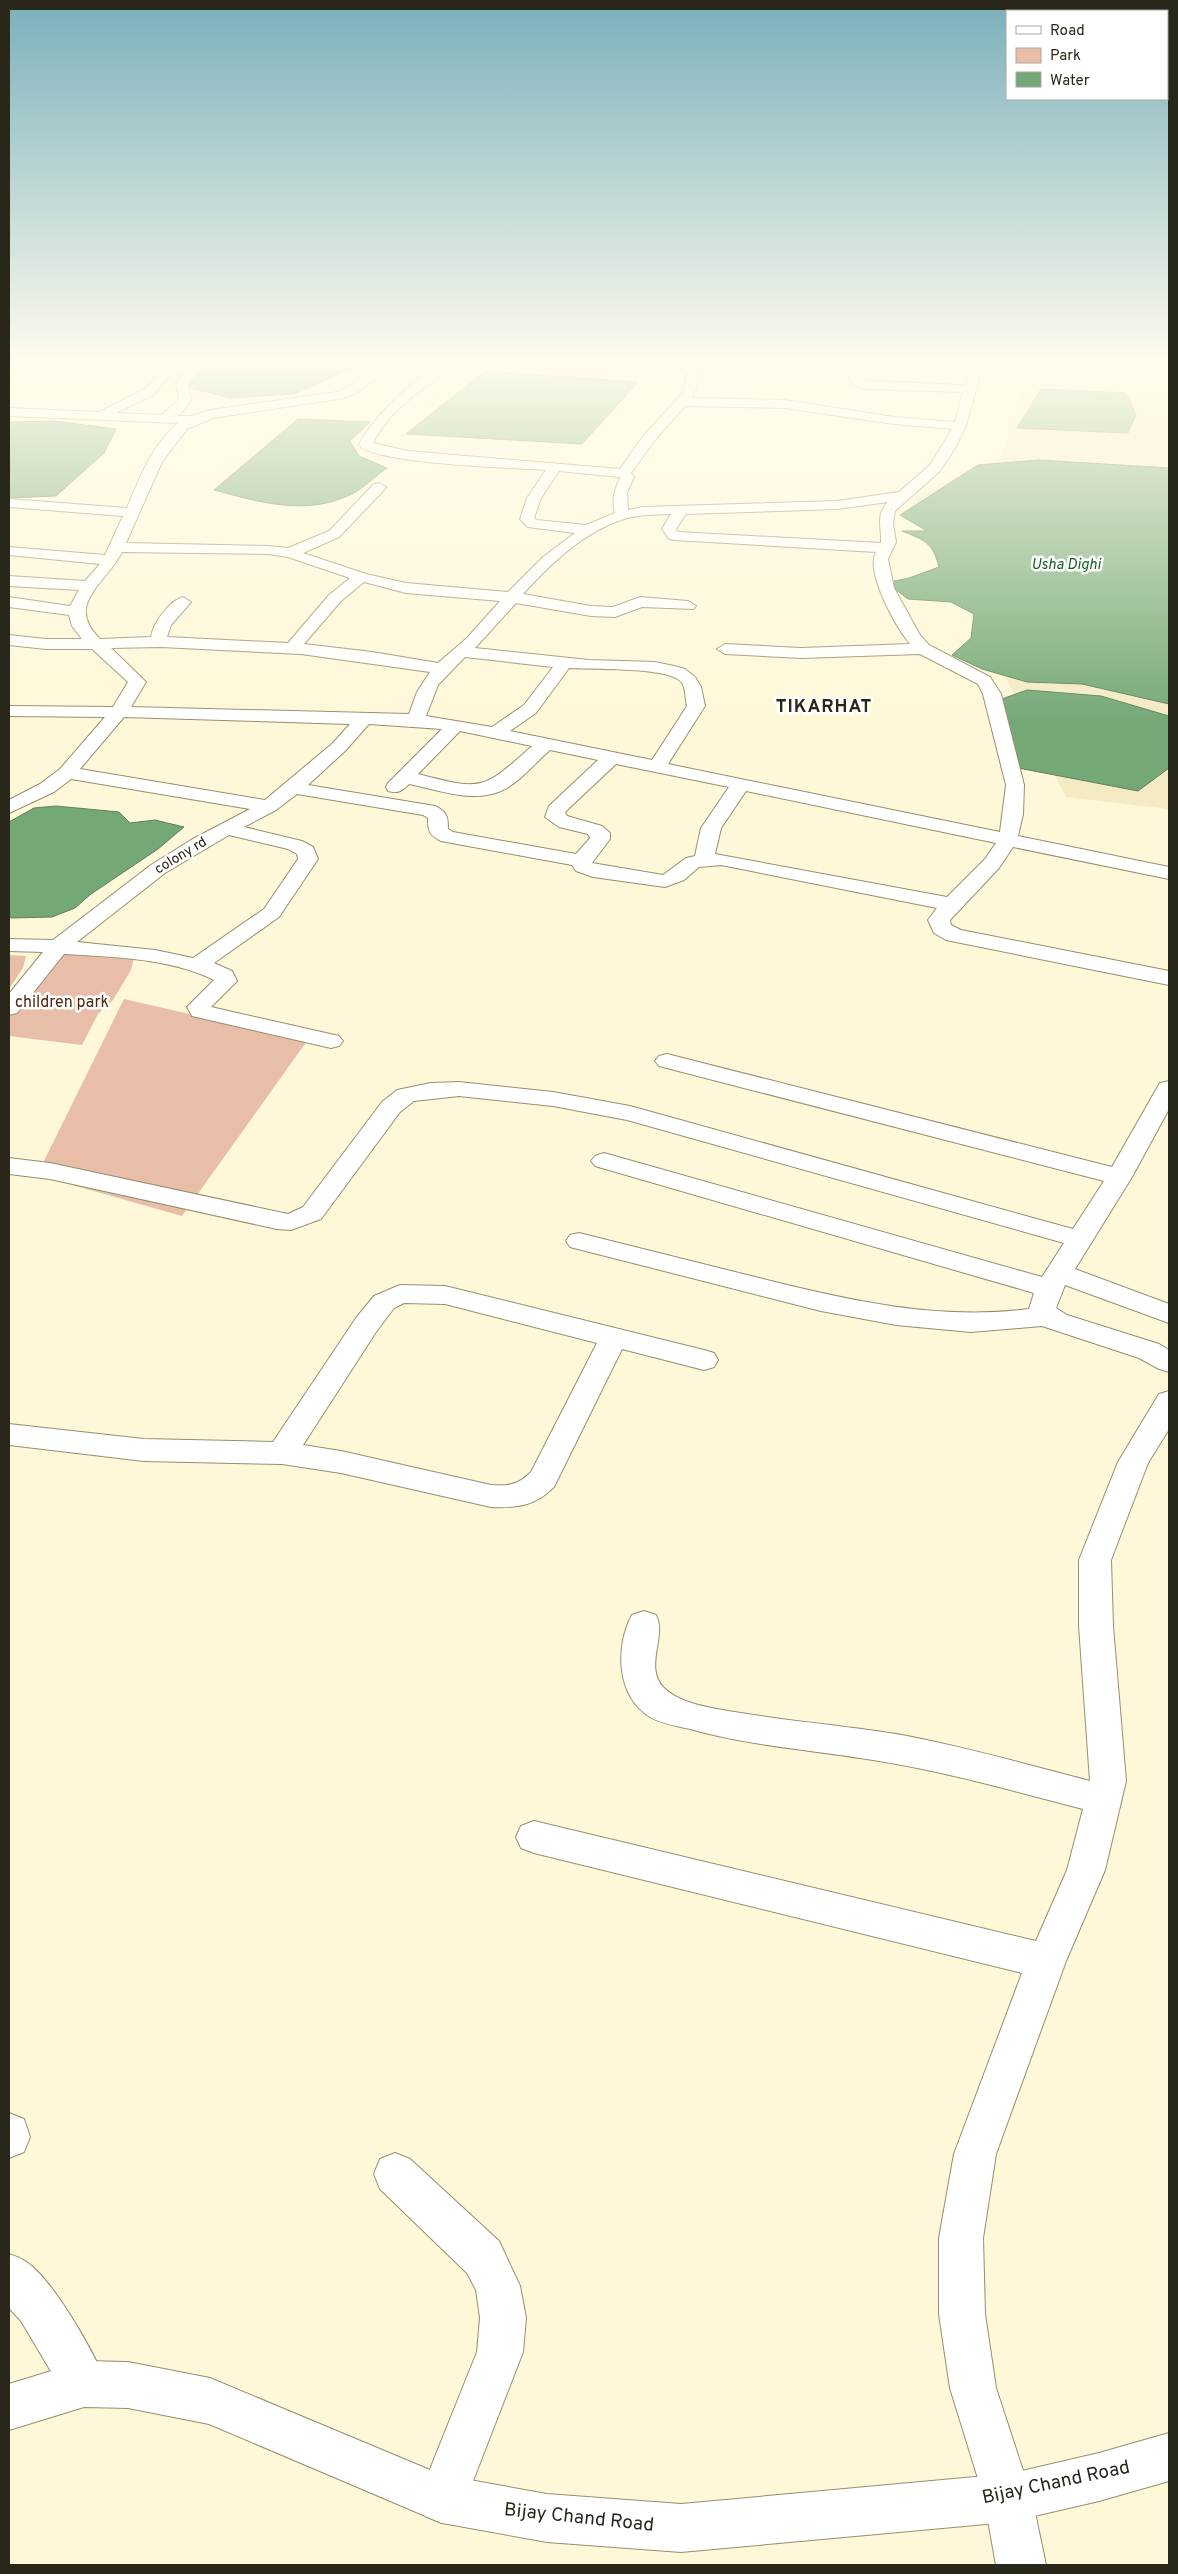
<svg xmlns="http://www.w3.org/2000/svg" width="1178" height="2574" viewBox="0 0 1178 2574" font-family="Overpass,sans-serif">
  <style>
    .built { fill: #f4ebc4 }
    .green { fill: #e8bea9 }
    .water { fill: #75a877; stroke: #5e815b }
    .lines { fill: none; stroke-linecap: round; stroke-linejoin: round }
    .street-casing { stroke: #958e71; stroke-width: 2 }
    .secondary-casing { stroke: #958e71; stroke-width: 2 }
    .street { fill: #fff; fill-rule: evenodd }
    .secondary { fill: #fff; fill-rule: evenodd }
    .labels { text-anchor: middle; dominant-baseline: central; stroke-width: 5; stroke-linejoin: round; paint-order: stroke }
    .far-street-label { font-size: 14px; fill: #29261a; stroke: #fff }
    .far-water-label { font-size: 15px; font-style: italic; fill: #156021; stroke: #fff }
    .park-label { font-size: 16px; fill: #51280f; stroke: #fff }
    .far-district-label { font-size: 18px; font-weight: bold; letter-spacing: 1px; fill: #29261a; stroke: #fff }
    .near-street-label { font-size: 19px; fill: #29261a; stroke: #fff }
  </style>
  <rect width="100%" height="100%" fill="#fef8d8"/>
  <!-- built -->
  <path class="built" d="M1030 363H1169V809L1066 797 914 497 1001 457Z"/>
  <!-- green -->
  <g class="green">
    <path d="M62 949 134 957 131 970 113 1000 98 1014 82 1045 9 1036V1009Z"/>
    <path d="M9 955 26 956 23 968 9 989Z"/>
    <path d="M124 999 307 1041 182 1216 37 1175Z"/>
  </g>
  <!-- water -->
  <g class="water">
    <path d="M211 363H363L294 394 230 398 187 387 190 376Z"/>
    <path d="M485 371 638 382 582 444 406 434Z"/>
    <path d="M1041 389 1126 393 1136 415 1128 433 1017 428Z"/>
    <path d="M298 419 370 422 350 441 359 456 387 468C375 476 363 489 350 495 305 516 259 502 214 490Z"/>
    <path d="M54 421 116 429 104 453 56 496 9 498V422Z"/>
    <path d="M1039 460 1169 468V704L1082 684 1027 682 982 669 952 655 971 638 974 614 951 602 908 599 895 589 894 581 909 578 939 567C933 542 924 540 902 531H927L900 515 978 465Z"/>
    <path d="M1027 690 1101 696 1169 716V768L1138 791 1013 767 999 700Z"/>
    <path d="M56 806 119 812 130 823 155 820 184 827 158 849 91 894 75 908 52 917 11 918 9 915V822L34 808Z"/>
  </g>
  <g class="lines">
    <!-- street casing -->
    <g class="street-casing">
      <g id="street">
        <path d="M50 363 194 366 198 363H212L190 380 188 384 191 399 185 409 177 416H192L211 410 337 392 348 387 382 363H396L356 393 344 398 213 418 187 429 162 462 126 543 269 546 288 548 329 531 374 484 379 483 386 487 384 490 339 537 303 553 366 574 406 583 508 592 543 557 575 533 528 527 520 519 527 498 546 470C515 468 375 464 359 445 371 420 420 369 448 363 453 362 459 363 464 363 458 369 447 372 440 377 415 393 386 416 373 443L408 451 620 469 644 435 683 393 688 372 671 363 692 364 700 371V380L692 398 785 400 894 417 955 422 963 392 867 389 853 385 843 367 849 363 853 365 862 380 868 381 965 385 971 363H983L966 426 955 448 940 471 895 511 893 523 896 542 888 559 894 588 920 635 929 645 990 677 1001 694 1024 785 1023 814 1018 836 1169 867V879L1013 847 999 868 950 920 951 925 961 930 1169 971V985L946 940 934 933 928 920 937 908 721 865 699 867 684 880 665 887 593 877 576 871 572 865 441 841C429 835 428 831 428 818L423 815 297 794 276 810 244 827 302 841 313 847 318 859 279 917 214 963 232 971 237 981 211 1007 339 1036 343 1041 339 1046 331 1048 192 1016 187 1007 214 980C170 958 113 957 64 954L17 1013 9 1015V994L43 952 9 951V939L53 940 151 865 191 840 250 809 71 779 54 792 9 813V800L40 784 60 769 105 717 9 716V706L113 707 128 682 92 649H46L9 645V635L46 639H82L72 626 69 615 9 607V597L70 606 79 590 9 586V576L85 581 100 564 9 555V547L105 555 123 516 9 507V499L127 508C139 479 153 443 178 423L9 416V408L99 412 145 389 161 372 76 368 9 373V367L12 366ZM173 372 184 373 176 384 179 399 162 415 116 413 153 395ZM685 406 785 408 894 424 952 429 930 465 899 492 837 501 642 507 628 510 627 493 634 477 631 473 654 441ZM559 471 620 477C615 491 611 498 615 513L586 525 537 520 534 518 541 498ZM888 502C875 514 882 528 881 543L678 532 676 529 686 514 837 509ZM671 514 662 529 669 539 674 540 876 552C865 573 896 627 910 644L801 648 725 644 717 649 725 654 801 658 920 654 978 684 983 694 1006 785 1000 832 668 764 705 706 701 687 695 677 685 669 674 666 655 662 589 660 475 648 516 603 591 616 615 617 642 607 694 609 696 606 688 601 640 597 613 607 591 606 523 594C550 565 582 533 621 520 637 514 654 515 671 514ZM122 552 269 554 288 557 350 578 329 595 288 643 167 637 171 625 191 602 183 597C169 601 153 623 151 637L100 639C64 604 106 584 122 552ZM364 582 406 593 500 601 467 638 438 663 372 652 304 644 341 601ZM161 647 301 654 430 672 417 692 409 714 131 707 146 682 111 648ZM465 657 553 667 524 705 492 727 426 716 438 685ZM569 668C590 670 671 666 682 683 686 689 685 699 687 706L652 760 510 731 536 713ZM124 717 350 724 333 743 265 800 80 769ZM369 724 442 729 388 783 386 787 388 791C398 794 402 791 409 784 438 790 474 804 503 790 521 781 535 763 550 750L598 760 549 806 545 817 559 827 588 834 590 838 576 854 453 832 448 829C448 816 447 812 435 806L308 785 345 751ZM460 731 532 746C483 790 483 791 418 774ZM616 764 729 787 701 828 695 856 686 858 663 875 592 863 610 839V833L602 826 567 816 565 812ZM746 791 996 843 985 859 947 897 715 854 721 828ZM229 835 288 849 297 854 298 859 264 909 193 958 155 950 77 942 165 873Z"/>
        <path d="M603 363H641C634 369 610 369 603 363Z"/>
        <path d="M667 1054 1112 1167 1157 1088 1160 1083 1169 1081V1109L1132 1177 1075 1269 1169 1304V1323L1065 1285 1056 1308 1067 1315 1159 1344 1169 1350V1372L1159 1369 1139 1358 1042 1326 971 1332 896 1325 821 1311 570 1247 566 1241 570 1235 579 1233C639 1248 699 1263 759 1278 847 1300 938 1321 1029 1309L1034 1293 595 1166 591 1161 595 1156 604 1153 1042 1277 1064 1243 627 1120 553 1106 459 1096 414 1101 400 1112 321 1219 291 1230 277 1229 50 1179 9 1174V1158L50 1163 288 1214 303 1207 382 1102 397 1090 431 1083 459 1082 553 1092 630 1106 1073 1229 1104 1181 659 1066 655 1061 659 1056Z"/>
        <path d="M400 1285 445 1286 704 1350 714 1353 718 1360 714 1367 704 1370 622 1349 554 1487C535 1506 517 1508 491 1507L341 1473 282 1464 144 1461 9 1445V1424L144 1439 273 1442 356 1318 374 1296ZM404 1303 445 1304 597 1343 531 1472C518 1485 509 1486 491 1485L341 1451 303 1445 376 1332 394 1308Z"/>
        <path d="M1169 1391V1429L1148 1463 1111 1560 1113 1626 1126 1781 1105 1870 1066 1961 996 2154 983 2238 985 2314 996 2388 1032 2498 1046 2565H996L984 2498 950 2388 939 2314V2238L954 2154 1022 1973 534 1853 521 1848 516 1837 521 1826 534 1821 1036 1941 1067 1870 1083 1809C1013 1791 944 1771 873 1760 812 1750 750 1746 690 1729 677 1726 662 1724 650 1717 616 1696 615 1646 632 1615L644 1611 656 1615C667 1637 644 1665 663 1687 680 1705 717 1709 741 1713 794 1722 849 1726 902 1735 966 1747 1028 1765 1090 1781L1079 1626V1560L1118 1462 1159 1394Z"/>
        <path d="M9 2113 24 2119 30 2137 24 2152 9 2158Z"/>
        <path d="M395 2153 410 2159 499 2241 520 2286 526 2318 523 2352 466 2499 459 2516 442 2523 425 2516 418 2499 477 2352 480 2318 476 2290 467 2273 380 2189 374 2174 380 2159Z"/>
        <path d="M9 2254C14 2256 19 2257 23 2260 52 2276 94 2353 107 2384L100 2400 84 2407 68 2400 21 2321 9 2308Z"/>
      </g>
    </g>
    <!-- secondary casing -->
    <g class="secondary-casing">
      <path id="secondary" d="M84 2361 128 2362 210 2378 442 2475 547 2494 681 2504 1008 2474 1099 2453 1169 2433V2481L1099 2501 1008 2522 681 2552 547 2542 442 2523 209 2424 128 2408 84 2407 9 2430V2384Z"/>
    </g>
    <!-- street -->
    <use href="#street" class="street"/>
    <!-- secondary -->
    <use href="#secondary" class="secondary"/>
  </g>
  <!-- sky -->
  <linearGradient id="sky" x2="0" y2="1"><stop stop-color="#7aafbb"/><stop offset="0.5" stop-color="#fffced"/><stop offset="1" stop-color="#fffced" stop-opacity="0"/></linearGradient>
  <rect width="1178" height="723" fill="url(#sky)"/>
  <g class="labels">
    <!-- far-street labels -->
    <g class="far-street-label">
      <text transform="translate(181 856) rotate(-31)">colony rd</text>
    </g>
    <!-- far-water labels -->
    <g class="far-water-label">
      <text x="1066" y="565">Usha Dighi</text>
    </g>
    <!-- park labels -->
    <g class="park-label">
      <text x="62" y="1003">children park</text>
    </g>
    <!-- far-district labels -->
    <g class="far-district-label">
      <text x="824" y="707">TIKARHAT</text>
    </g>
    <!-- near-street labels -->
    <g class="near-street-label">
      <text transform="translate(1056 2483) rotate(-12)">Bijay Chand Road</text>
      <text transform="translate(579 2518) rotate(6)">Bijay Chand Road</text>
    </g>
  </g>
  <!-- border -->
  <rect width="1178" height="2574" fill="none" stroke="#29261a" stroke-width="20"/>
  <!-- legend -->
  <rect x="1006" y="10" width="162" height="90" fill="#ffffff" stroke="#a9a8a3"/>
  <rect x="1016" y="26" width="25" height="8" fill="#ffffff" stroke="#a9a8a3"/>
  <text x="1050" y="35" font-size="15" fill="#29261a">Road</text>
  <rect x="1016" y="48" width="25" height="15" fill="#e8bea9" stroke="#a9a8a3"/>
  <text x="1050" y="60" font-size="15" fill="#29261a">Park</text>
  <rect x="1016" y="72" width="25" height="15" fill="#75a877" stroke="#a9a8a3"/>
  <text x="1050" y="85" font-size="15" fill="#29261a">Water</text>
</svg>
